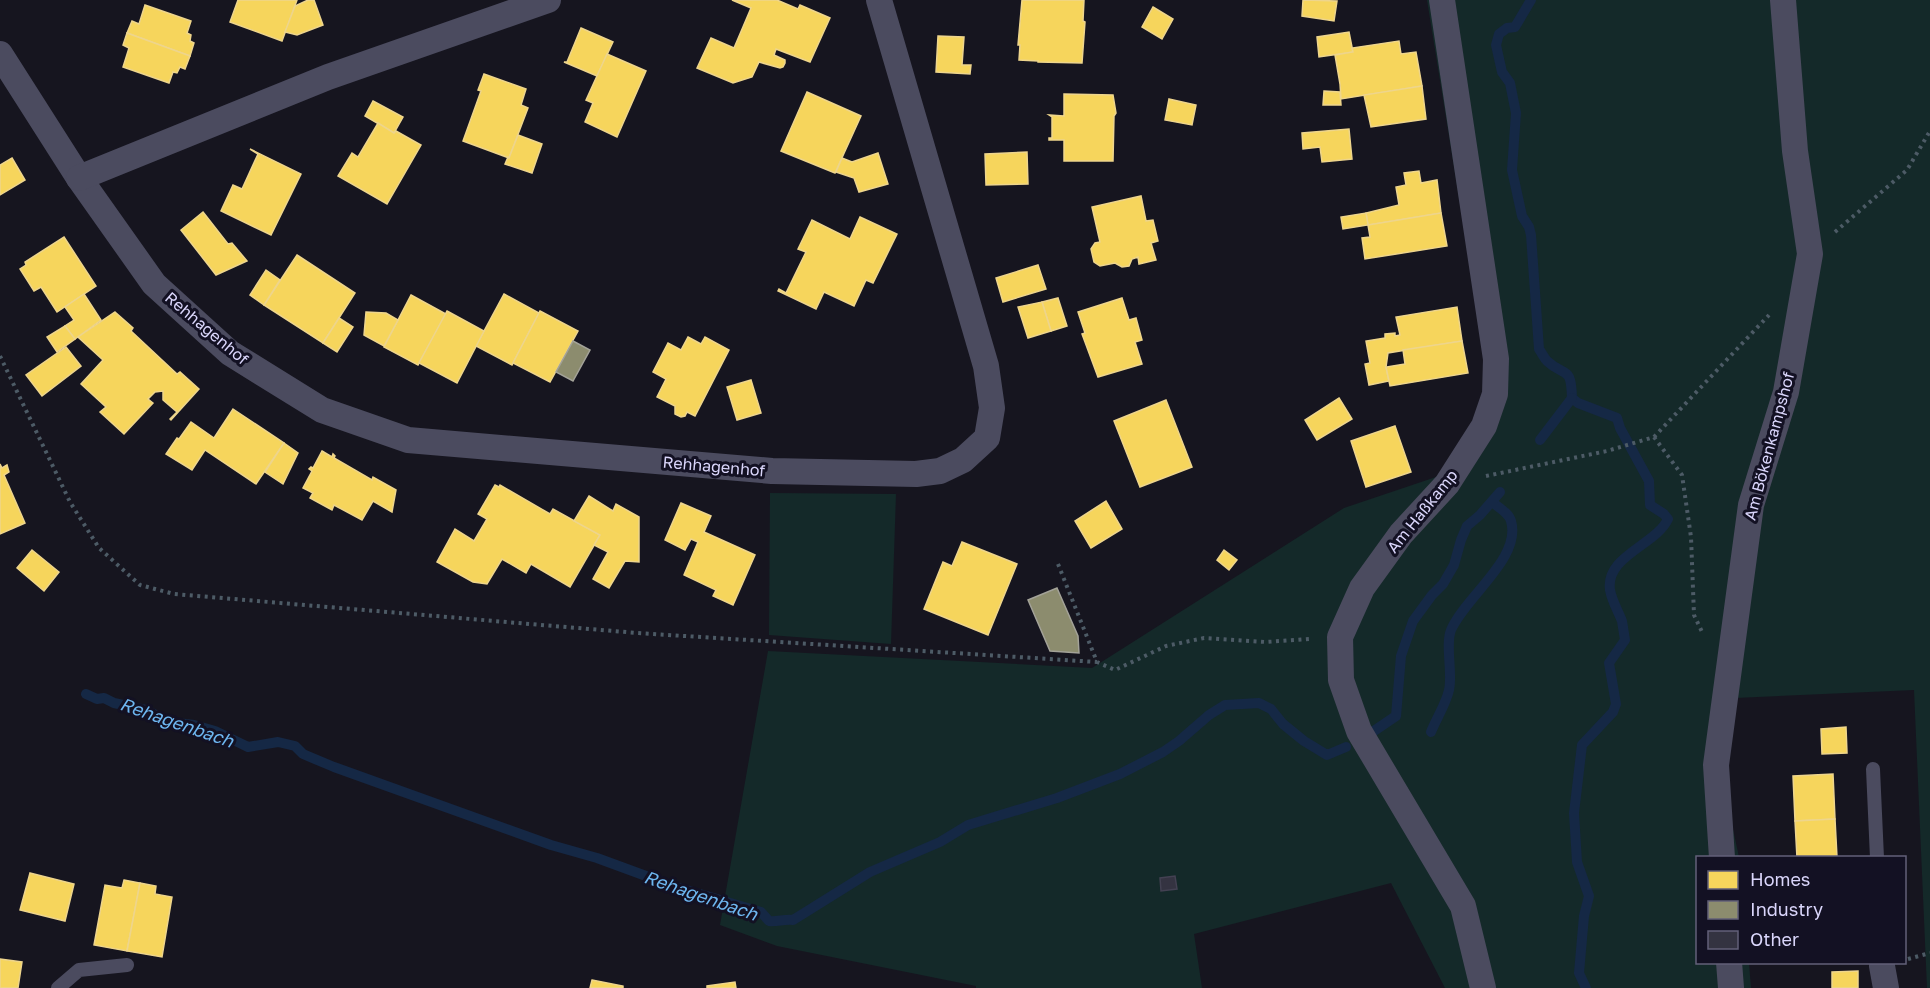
<svg xmlns="http://www.w3.org/2000/svg" width="1930" height="988" viewBox="0 0 1930 988" font-family="'Golos Text',sans-serif">
  <style>
    .green { fill: #142929 }
    .homes { fill: #f6d55c; stroke: #eed58c; stroke-width: 1.5 }
    .industry { fill: #8c8c6e; stroke: #a3a298; stroke-width: 1.5 }
    .lines { fill: none; stroke-linecap: round; stroke-linejoin: round }
    .stream { stroke: #152845; stroke-width: 10 }
    .building { fill: #343341; stroke: #434152; stroke-width: 1.5 }
    .path { stroke: #4d5b66; stroke-width: 4; stroke-dasharray: 3 4.5; stroke-linecap: butt }
    .lane { stroke: #4b4b5f; stroke-width: 14 }
    .street { stroke: #4b4b5f; stroke-width: 26 }
    .labels { text-anchor: middle; dominant-baseline: central; stroke-width: 6; stroke-linejoin: round; paint-order: stroke }
    .street-label { font-size: 16px; fill: #dad6fb; stroke: #131123 }
    .water-label { font-size: 18px; font-style: italic; fill: #6eb7f1; stroke: #131123 }
  </style>
  <rect width="100%" height="100%" fill="#16151f"/>
  <!-- green -->
  <g class="green">
    <path d="M1427 0H1930V988H1927L1914 690 1735 698 1724 754 1726 797 1739 857 1698 858V962L1749 963 1751 988H1445L1391 883 1194 934 1202 988H976V986L777 946 720 925 768 651 1092 668 1344 508 1436 477 1457 453 1482 406 1487 371Z"/>
    <path d="M770 493 896 494 891 644 769 635Z"/>
  </g>
  <!-- homes -->
  <g class="homes">
    <path d="M238 0H297L282 41 230 22Z"/>
    <path d="M308 0H314L323 25 297 35 285 32 295 6Z"/>
    <path d="M732 0H777L798 9 800 5 830 18 810 62 776 49 774 55 785 60V63L783 67 780 68 759 62 752 77 733 83 697 68 711 38 734 48 751 8Z"/>
    <path d="M1022 0H1084L1083 21 1085 22 1082 63 1038 62V61L1019 60 1020 45H1018Z"/>
    <path d="M1303 0 1337 1 1334 21 1302 16Z"/>
    <path d="M145 5 191 21 187 33 191 35 190 41 194 43 190 56 127 33 132 21 139 24Z"/>
    <path d="M1153 7 1173 19 1162 39 1142 27Z"/>
    <path d="M581 28 613 42 597 76 564 62H567Z"/>
    <path d="M1349 32 1353 52 1319 57 1317 37Z"/>
    <path d="M127 33 190 56 185 69 180 67 177 73 173 72 169 83 123 67 129 48 123 45Z"/>
    <path d="M938 36 964 37 962 65H971L970 74 936 72Z"/>
    <path d="M1399 41 1401 54 1416 52 1422 86 1341 99 1340 84 1335 55 1353 52 1352 48Z"/>
    <path d="M607 54 646 71 617 137 585 122 593 103 586 100Z"/>
    <path d="M484 74 526 89 521 105 528 108 509 158 463 141 481 91 478 90Z"/>
    <path d="M1422 86 1426 119 1371 127 1364 95Z"/>
    <path d="M1324 91 1340 92 1341 105H1323Z"/>
    <path d="M807 92 861 116 835 173 781 151Z"/>
    <path d="M1064 94 1113 95 1116 113 1114 116 1113 161H1064V140H1049V138H1052V117L1049 115 1064 116Z"/>
    <path d="M1169 99 1196 105 1192 125 1165 120Z"/>
    <path d="M373 101 403 117 394 133 365 116Z"/>
    <path d="M378 123 394 133 396 131 421 145 387 204 338 176 352 153 358 157Z"/>
    <path d="M1349 129 1352 159 1322 162 1320 147 1303 149 1302 133Z"/>
    <path d="M518 135 542 144 532 173 505 164 508 157 509 158Z"/>
    <path d="M250 149 301 174 271 235 221 211 233 185 242 189 258 154Z"/>
    <path d="M1027 152 1028 184 986 185 985 154Z"/>
    <path d="M878 153 888 184 859 192 854 178 836 172 842 158 852 162Z"/>
    <path d="M12 158 25 180 0 195V165Z"/>
    <path d="M1419 171 1421 183 1437 180 1441 213 1368 225 1366 213 1399 205 1396 187 1406 185 1404 173Z"/>
    <path d="M1141 196 1146 221 1153 220 1158 241 1151 243 1156 260 1139 264 1138 257 1132 259 1129 266 1122 267 1115 263 1100 266 1094 262 1091 249 1095 243 1100 242 1092 207Z"/>
    <path d="M203 212 228 244 232 243 247 261 216 275 181 230Z"/>
    <path d="M1366 213 1368 225 1343 229 1341 217Z"/>
    <path d="M1441 213 1447 246 1365 259 1362 238 1370 237 1368 225Z"/>
    <path d="M860 217 897 234 873 283 866 280 854 306 824 292 816 309 778 291 779 289 786 293 806 252 798 249 812 220 850 239Z"/>
    <path d="M64 237 96 286 57 312 41 287 34 291 20 269 26 265 25 262Z"/>
    <path d="M297 255 355 293 323 343 264 305Z"/>
    <path d="M1038 265 1046 289 1003 302 996 278Z"/>
    <path d="M266 270 280 280 264 305 250 295Z"/>
    <path d="M84 294 101 320 75 339 65 326 74 320 65 307Z"/>
    <path d="M504 294 539 313 512 365 476 346Z"/>
    <path d="M411 295 446 314 418 365 384 347Z"/>
    <path d="M1058 298 1067 326 1051 331 1042 302Z"/>
    <path d="M1122 298 1129 320 1136 318 1142 340 1135 342 1142 364 1098 377 1082 334 1085 333 1078 312Z"/>
    <path d="M1042 302 1051 331 1028 338 1018 307Z"/>
    <path d="M1457 307 1462 341 1388 353 1386 367 1389 381 1369 385 1365 364 1370 363 1366 341 1385 338V334L1395 333V336L1400 335 1396 317Z"/>
    <path d="M447 311 484 331 457 383 419 363Z"/>
    <path d="M540 311 578 331 550 382 513 363Z"/>
    <path d="M115 312 133 328 131 331 177 374 180 372 199 389 171 420 170 419 177 412 163 400V391L155 392 148 399 153 403 124 434 100 412 106 407 81 384 103 360 78 337Z"/>
    <path d="M366 312 386 313 398 320 384 346 364 335Z"/>
    <path d="M339 318 353 327 337 352 323 343Z"/>
    <path d="M65 326 75 339 57 352 47 337Z"/>
    <path d="M688 337 701 344 705 337 729 350 695 416 687 412 685 416 681 417 675 414V406L657 397 666 379 653 372 668 343 681 350Z"/>
    <path d="M1462 341 1468 373 1390 386 1386 367 1405 364 1403 350Z"/>
    <path d="M66 347 81 366 42 396 26 375Z"/>
    <path d="M751 380 761 413 737 420 727 387Z"/>
    <path d="M1339 398 1352 419 1317 440 1305 420Z"/>
    <path d="M1166 400 1192 467 1140 487 1114 421Z"/>
    <path d="M233 409 284 443 256 484 205 450 192 470 166 454 177 438 179 439 191 422 214 438Z"/>
    <path d="M1395 426 1411 472 1366 487 1351 441Z"/>
    <path d="M284 443 298 453 283 484 265 472Z"/>
    <path d="M322 451 332 457 333 454 335 456 334 458 372 480 373 477 396 490 392 512 373 501 362 520 334 505 332 510 310 498 313 493 303 488 312 471 309 469 311 467 313 468Z"/>
    <path d="M0 464 2 468 7 465 9 472 4 475 25 523 0 534Z"/>
    <path d="M495 485 499 487 500 485 550 514 553 509 600 535 570 587 531 564 526 573 502 559 487 584 473 582 437 562 455 529 474 541 487 519 478 514Z"/>
    <path d="M589 496 613 511 616 504 639 517V562L625 561 609 588 593 579 608 552 594 545 600 535 574 521Z"/>
    <path d="M1106 501 1122 529 1091 548 1075 521Z"/>
    <path d="M681 503 711 516 704 532 755 555 733 605 713 596 716 590 684 575 698 542 691 539 685 550 665 540Z"/>
    <path d="M962 542 1017 564 988 635 924 609 943 562 952 566Z"/>
    <path d="M32 550 59 572 44 591 17 568Z"/>
    <path d="M1224 550 1237 560 1229 570 1217 560Z"/>
    <path d="M1846 727 1847 753 1822 754 1821 729Z"/>
    <path d="M1833 774 1835 819 1795 821 1793 776Z"/>
    <path d="M1835 819 1837 857 1797 858 1795 821Z"/>
    <path d="M30 873 74 884 65 921 20 910Z"/>
    <path d="M124 880 140 883 127 951 94 945 105 885 122 888Z"/>
    <path d="M140 883 156 886 155 894 172 897 162 957 127 951Z"/>
    <path d="M0 959 22 962 18 988H0Z"/>
    <path d="M1858 971V988H1832V972Z"/>
    <path d="M592 980 623 986V988H590Z"/>
    <path d="M735 982 736 988H707V986Z"/>
  </g>
  <!-- industry -->
  <g class="industry">
    <path d="M573 341 590 350 573 381 556 372Z"/>
    <path d="M1057 588 1078 636 1079 653 1050 651 1028 600Z"/>
  </g>
  <g class="lines">
    <!-- stream -->
    <g class="stream">
      <path d="M1531 0 1515 27 1507 28 1499 34 1496 45 1502 72 1510 83 1516 113 1512 170 1522 216 1529 227 1531 235 1539 349C1542 353 1544 358 1547 361 1565 378 1571 364 1572 398L1578 403 1617 418 1620 428 1649 481 1650 505 1664 514 1668 519C1656 545 1605 556 1610 590 1612 601 1618 611 1622 621 1623 627 1624 634 1625 640L1609 663 1616 704 1613 712 1582 745 1574 813 1577 862 1589 896 1584 916 1579 973 1586 988"/>
      <path d="M1540 440 1572 398"/>
      <path d="M86 694 97 699 104 698 114 703 146 710 169 722 194 725 215 731 248 747 278 742 295 746 303 754 334 767 551 845 597 858 676 887 761 912 769 921C777 922 784 919 793 920L870 872 940 842 968 825 1057 798 1120 774 1163 752 1179 741 1209 715 1225 705 1259 703 1271 709 1283 724 1304 741 1327 755 1346 747"/>
      <path d="M1431 732C1436 719 1446 704 1449 690 1453 673 1445 645 1451 630 1465 597 1522 558 1511 521 1509 513 1498 507 1492 502"/>
      <path d="M1371 733 1396 716 1401 656 1413 621 1432 595 1443 584 1454 565 1461 540 1467 526 1480 515 1500 492"/>
    </g>
  </g>
  <!-- building -->
  <path class="building" d="M1175 876 1177 889 1161 891 1160 878Z"/>
  <g class="lines">
    <!-- path -->
    <g class="path">
      <path d="M1835 232 1907 170 1930 131"/>
      <path d="M0 356 70 502 99 548 140 585 174 594 637 633 1097 662"/>
      <path d="M1654 437 1682 475 1691 537 1694 615 1703 634"/>
      <path d="M1486 476 1607 451 1654 437 1769 315"/>
      <path d="M1058 564 1097 662 1115 670 1166 646 1204 638 1266 642 1310 639"/>
      <path d="M1908 959 1930 953"/>
    </g>
    <!-- lane -->
    <g class="lane">
      <path d="M1873 769 1877 858"/>
      <path d="M58 988 79 970 127 965"/>
    </g>
    <!-- street -->
    <g class="street">
      <path d="M1442 0 1496 359 1495 394 1484 426 1447 484 1401 534 1362 588 1340 637 1341 680 1359 731 1463 906 1483 988"/>
      <path d="M0 54 79 178 154 284 230 353 322 410 408 440 772 471 916 474 940 471 963 460 987 438 992 408 986 366 879 0"/>
      <path d="M79 178 328 77 548 0"/>
      <path d="M1722 858 1716 765 1751 505 1786 392 1810 254 1795 151 1783 0"/>
      <path d="M1729 962 1731 988"/>
      <path d="M1882 966 1886 988"/>
    </g>
  </g>
  <g class="labels">
    <!-- street labels -->
    <g class="street-label">
      <text transform="translate(207 328) rotate(40)">Rehhagenhof</text>
      <text transform="translate(1769 446) rotate(-75)">Am Bökenkampshof</text>
      <text transform="translate(714 466) rotate(5)">Rehhagenhof</text>
      <text transform="translate(1422 511) rotate(-51)">Am Haßkamp</text>
    </g>
    <!-- water labels -->
    <g class="water-label">
      <text transform="translate(177 722) rotate(19)">Rehagenbach</text>
      <text transform="translate(701 895) rotate(19)">Rehagenbach</text>
    </g>
  </g>
  <!-- legend -->
  <rect x="1696" y="856" width="210" height="108" fill="#131123" stroke="#636079" stroke-width="1.5"/>
  <rect x="1708" y="871" width="30" height="18" fill="#f6d55c" stroke="#636079" stroke-width="1.5"/>
  <text x="1750" y="886" font-size="18" fill="#dad6fb">Homes</text>
  <rect x="1708" y="901" width="30" height="18" fill="#8c8c6e" stroke="#636079" stroke-width="1.5"/>
  <text x="1750" y="916" font-size="18" fill="#dad6fb">Industry</text>
  <rect x="1708" y="931" width="30" height="18" fill="#343341" stroke="#636079" stroke-width="1.5"/>
  <text x="1750" y="946" font-size="18" fill="#dad6fb">Other</text>
</svg>
